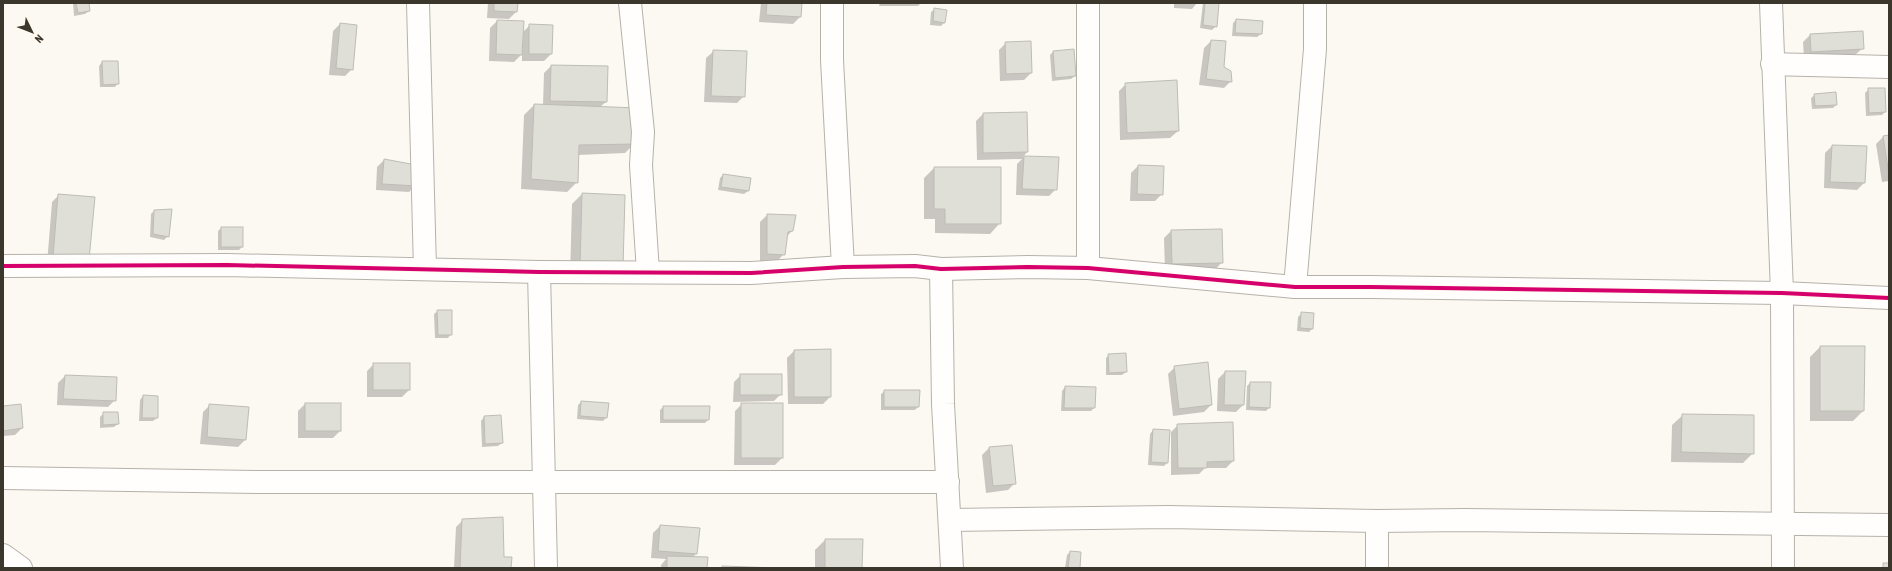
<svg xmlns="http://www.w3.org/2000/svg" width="1892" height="571" viewBox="0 0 1892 571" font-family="'Asap Condensed',sans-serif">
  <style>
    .shadow { fill: #0003 }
    .building { fill: #e0dfd7; stroke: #bebdb5 }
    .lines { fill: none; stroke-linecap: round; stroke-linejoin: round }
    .minor-casing { stroke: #b6b2aa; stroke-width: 24 }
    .minor { stroke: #fffefd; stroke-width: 22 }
    .cycleway-casing { stroke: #fff9ef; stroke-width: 6 }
    .cycleway { stroke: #d6006c; stroke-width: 4 }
  </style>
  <rect width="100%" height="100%" fill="#fcf8f2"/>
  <!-- shadow -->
  <g class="shadow">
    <path d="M73 3H88L89 11 85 14 74 16Z"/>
    <path d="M488 3H517L516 12 509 19 487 18Z"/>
    <path d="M761 3H801L800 17 793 24 759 22Z"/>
    <path d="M880 3H921L918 6H879Z"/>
    <path d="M1174 3H1197L1192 9 1174 8Z"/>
    <path d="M1203 3H1218L1216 26 1212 30 1200 28Z"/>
    <path d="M935 9 944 23 941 26 930 25 931 12Z"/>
    <path d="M1236 20 1261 34 1257 37 1232 36 1233 23Z"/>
    <path d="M497 21 522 33 530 25 551 54 544 61H522V54L514 62 489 61 490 28Z"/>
    <path d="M340 24 352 69 345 76 329 75 333 31Z"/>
    <path d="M1810 35 1863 48 1855 55 1804 58 1803 42Z"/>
    <path d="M1211 41 1231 81 1224 88 1199 85 1204 48Z"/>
    <path d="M1006 43 1031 73 1024 80 1000 81 999 50Z"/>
    <path d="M1073 50 1075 76 1071 79 1052 81 1050 55 1053 52Z"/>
    <path d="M714 51 744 96 737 103 704 102 706 58Z"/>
    <path d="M102 62 118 83 115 87H100L99 66Z"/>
    <path d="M551 66 607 67 606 102 600 107 635 143 625 153 578 155 577 182 567 192 521 189 524 115 534 105H543L544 73Z"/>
    <path d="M1126 84 1178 131 1170 138 1120 140 1119 91Z"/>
    <path d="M1869 89 1885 112 1882 115 1866 116 1865 93Z"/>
    <path d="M1815 95 1836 105 1833 108 1812 109 1811 98Z"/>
    <path d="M1026 113 1027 152 1023 157 1058 158 1056 189 1049 196 1016 195 1017 164 1022 159 977 160 976 121 983 114Z"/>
    <path d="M1889 136V181L1882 182 1876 144 1883 137Z"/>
    <path d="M1832 146 1864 183 1857 190 1824 188 1825 153Z"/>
    <path d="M384 160 416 185 409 192 376 190 377 167Z"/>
    <path d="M1138 166 1162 194 1155 201H1130L1131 173Z"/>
    <path d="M934 168 1000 223 990 234 935 233V219H924V178Z"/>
    <path d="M723 175 748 191 744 194 718 190 720 178Z"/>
    <path d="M582 194 612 278 570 277 572 204Z"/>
    <path d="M59 195 88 260 47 264 52 202Z"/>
    <path d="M154 211 168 236 164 240 150 237 151 214Z"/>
    <path d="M767 215 795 216 792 231 786 237 784 254 777 261H760V222Z"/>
    <path d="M221 228 242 247 239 250H218V231Z"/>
    <path d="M1171 231 1222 262 1215 270 1165 271 1164 238Z"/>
    <path d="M438 311 451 334 448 338H435L434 314Z"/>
    <path d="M1302 313 1312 329 1309 332 1297 331 1298 317Z"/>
    <path d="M1820 347 1863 411 1853 421H1810V357Z"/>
    <path d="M794 351 830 397 823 404H788L787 358Z"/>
    <path d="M1109 355 1126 372 1122 375H1106V358Z"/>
    <path d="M374 364 409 390 402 397H367V371Z"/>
    <path d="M1175 367 1211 405 1204 412 1173 416 1168 374Z"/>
    <path d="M1225 372 1243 405 1236 412 1217 411 1218 379Z"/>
    <path d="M741 375 781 394 774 401 733 402 734 382Z"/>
    <path d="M65 376 115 400 108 407 57 405 58 383Z"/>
    <path d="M1250 383 1269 408 1266 411 1246 410 1247 386Z"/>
    <path d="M1065 387 1094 408 1091 411H1061L1062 391Z"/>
    <path d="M885 391 918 407 915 410H881V394Z"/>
    <path d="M143 396 157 418 153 421H139L140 400Z"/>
    <path d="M581 402 606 418 603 421 577 419 578 405Z"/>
    <path d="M305 404H340V431L333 438H298V411Z"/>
    <path d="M742 404H782V458L775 465H734L735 411Z"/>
    <path d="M210 405 245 440 238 447 200 444 203 412Z"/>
    <path d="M3 407 22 428 15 435 3 436Z"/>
    <path d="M663 407 708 420 705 423H660V410Z"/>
    <path d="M104 413H117L118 424 114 427 100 428V417Z"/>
    <path d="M1683 415 1753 453 1743 463 1671 462 1672 425Z"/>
    <path d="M500 416 502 443 498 446 482 447 481 421 484 417Z"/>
    <path d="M1178 425 1233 461 1226 468H1205L1199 474 1171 475V432Z"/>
    <path d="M1153 430 1169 431 1167 463 1164 466 1148 465 1150 434Z"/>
    <path d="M1011 446 1015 483 1008 490 986 493 982 455 989 448Z"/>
    <path d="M463 520 503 558 510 568H454L456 527Z"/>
    <path d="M660 526 696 554 692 558 706 568H661V565L666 559 651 558 653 533Z"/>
    <path d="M825 540 861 568H815V550Z"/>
    <path d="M1070 552 1079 568H1065L1067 555Z"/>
  </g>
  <!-- building -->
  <g class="building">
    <path d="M76 3H89L90 11 78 13Z"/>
    <path d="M494 3H518L517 12 494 11Z"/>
    <path d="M767 3H802L801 17 766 15Z"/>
    <path d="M1205 3H1219L1217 27 1203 25Z"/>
    <path d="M934 8 947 10 945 23 933 21Z"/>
    <path d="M1236 19 1263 21 1262 34 1235 33Z"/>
    <path d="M497 20 524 21 522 55 496 54Z"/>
    <path d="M340 23 357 25 353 70 336 68Z"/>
    <path d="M529 24 553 25 552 54H529Z"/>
    <path d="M1863 31 1864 49 1811 52 1810 34Z"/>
    <path d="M1211 40 1226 41 1224 67 1231 71 1232 82 1206 79Z"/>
    <path d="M1031 41 1032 73 1006 74 1005 42Z"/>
    <path d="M1074 49 1076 76 1055 78 1053 51Z"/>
    <path d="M713 50 747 51 745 97 711 96Z"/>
    <path d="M102 61H118L119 84 103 85Z"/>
    <path d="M551 65 608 66 607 102 550 101Z"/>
    <path d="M1177 80 1179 131 1127 133 1125 83Z"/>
    <path d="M1868 88H1885L1886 112 1869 113Z"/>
    <path d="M1836 92 1837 105 1815 106 1814 94Z"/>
    <path d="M534 104 638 108 636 144 579 145 578 183 531 179Z"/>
    <path d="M1027 112 1028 152 983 153V113Z"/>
    <path d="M1889 135V175L1883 136Z"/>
    <path d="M1832 145 1867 146 1865 183 1830 182Z"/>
    <path d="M1024 156 1059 157 1057 190 1022 189Z"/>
    <path d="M384 159 411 164 412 173 417 186 382 184Z"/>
    <path d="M1138 165 1164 166 1163 195 1137 194Z"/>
    <path d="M934 167H1001V224H945V209H934Z"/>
    <path d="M723 174 751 178 749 191 721 187Z"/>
    <path d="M582 193 625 195 623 268 580 267Z"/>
    <path d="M58 194 95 197 89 260 53 257Z"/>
    <path d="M172 209 169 237 153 234 154 210Z"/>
    <path d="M767 214 796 215 793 231 788 232 785 255 767 254Z"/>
    <rect x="221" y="227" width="22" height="20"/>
    <path d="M1222 229 1223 263 1172 264 1171 230Z"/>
    <path d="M437 310H452V335H438Z"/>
    <path d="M1301 312 1314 313 1313 329 1300 328Z"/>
    <path d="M1820 346H1865L1864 411H1820Z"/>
    <path d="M831 349V397H794V350Z"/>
    <path d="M1126 353 1127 372 1109 373 1108 354Z"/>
    <path d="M1208 362 1212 405 1179 409 1174 366Z"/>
    <rect x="373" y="363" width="37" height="27"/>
    <path d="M1225 371H1246L1244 405H1224Z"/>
    <rect x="740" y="374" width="42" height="21"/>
    <path d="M65 375 117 377 116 401 63 399Z"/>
    <path d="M1250 382H1271L1270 408 1249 407Z"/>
    <path d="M1065 386 1096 387 1095 408H1064Z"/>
    <path d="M884 390H920L919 407H884Z"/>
    <path d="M143 395 158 396V418H142Z"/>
    <path d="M581 401 609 403 607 418 580 416Z"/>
    <rect x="305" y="403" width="36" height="28"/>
    <rect x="741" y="403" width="42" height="55"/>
    <path d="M21 404 23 428 3 431V406Z"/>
    <path d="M209 404 249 407 246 440 207 437Z"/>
    <path d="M663 406H710L709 420H663Z"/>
    <path d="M103 412H118L119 424 103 425Z"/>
    <path d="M1682 414 1754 415V454L1681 452Z"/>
    <path d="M501 415 503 443 485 444 484 416Z"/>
    <path d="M1233 422 1234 461 1207 462V468H1178L1177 424Z"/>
    <path d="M1153 429 1170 430 1168 463 1151 462Z"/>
    <path d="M1012 445 1016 484 993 486 989 447Z"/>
    <path d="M503 517 504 557H512L511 568H460L462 519Z"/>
    <path d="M660 525 700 528 697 554 658 551Z"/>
    <path d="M825 539H863L862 568H825Z"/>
    <path d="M1070 551 1081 552 1080 568H1068Z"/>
    <path d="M667 556 708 557 707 568H667Z"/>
    <rect x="1883" y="563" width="6" height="5"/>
    <path d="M722 566 777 568H722Z"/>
  </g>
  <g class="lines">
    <!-- minor casing -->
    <g class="minor-casing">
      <g id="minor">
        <path d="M418 3 425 269"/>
        <path d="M630 3 643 132 641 165 648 272"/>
        <path d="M832 3V60L843 267"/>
        <path d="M1088 3V268"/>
        <path d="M1771 3 1782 293 1783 568"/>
        <path d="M1772 64 1889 67"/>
        <path d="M3 266 227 265 539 272 751 273 843 267 915 266 941 269 1028 267 1088 268 1295 287H1371L1782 293 1889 298"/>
        <path d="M941 269 943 404 952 568"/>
        <path d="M539 272 546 568"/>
        <path d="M1295 287 1315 49V3"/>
        <path d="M3 478 256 482H948"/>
        <path d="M950 520 1168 517 1377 521 1465 520 1889 525"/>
        <path d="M1377 521V568"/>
        <path d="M3 555 21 568"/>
      </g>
    </g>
    <!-- minor -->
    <use href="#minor" class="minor"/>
    <!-- cycleway casing -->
    <g class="cycleway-casing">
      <path id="cycleway" d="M3 266 227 265 539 272 751 273 843 267 915 266 941 269 1028 267 1088 268 1295 287H1371L1782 293 1889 298"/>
    </g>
    <!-- cycleway -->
    <use href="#cycleway" class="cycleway"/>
  </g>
  <!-- border -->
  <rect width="1892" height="571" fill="none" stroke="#3c372d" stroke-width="8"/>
  <!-- north arrow -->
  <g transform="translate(32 32) rotate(133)" stroke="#fff9ef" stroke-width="3" paint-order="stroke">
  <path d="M0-3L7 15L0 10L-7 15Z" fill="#3c372d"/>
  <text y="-6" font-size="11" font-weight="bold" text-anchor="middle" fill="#3c372d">N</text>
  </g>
</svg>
